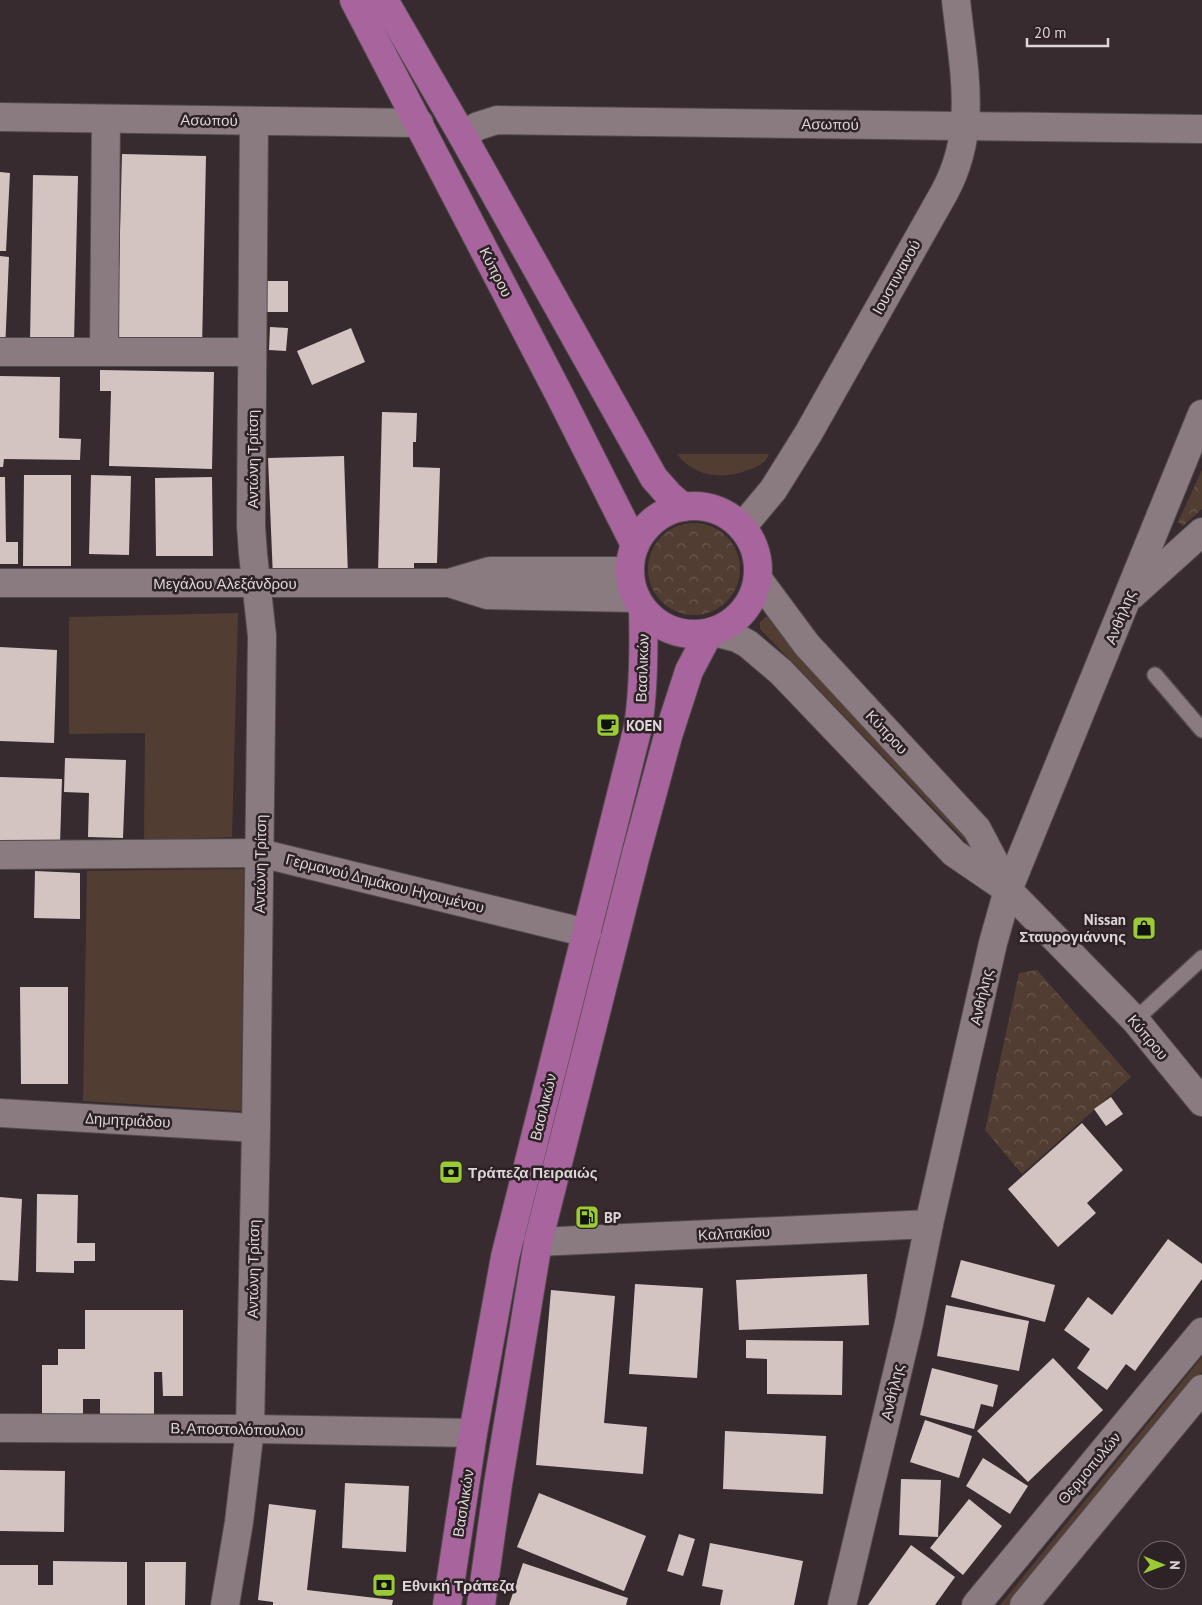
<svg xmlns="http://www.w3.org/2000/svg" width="1202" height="1605" viewBox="0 0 1202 1605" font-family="'PT Sans',sans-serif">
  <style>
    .grass { fill: #523d32 }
    .forest { fill: url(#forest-crowns) }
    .building { fill: #d3c4c2 }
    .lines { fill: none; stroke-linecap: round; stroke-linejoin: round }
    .lane-casing { stroke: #534a4d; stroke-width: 18 }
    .street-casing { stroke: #534a4d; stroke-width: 30 }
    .secondary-casing { stroke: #534a4d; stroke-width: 30 }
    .primary-casing { stroke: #534a4d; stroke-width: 30 }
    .lane { stroke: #897b7f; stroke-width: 15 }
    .street { stroke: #897b7f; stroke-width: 28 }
    .secondary { stroke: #897b7f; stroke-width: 28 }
    .primary { stroke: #a8649c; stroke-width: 28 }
    .labels { text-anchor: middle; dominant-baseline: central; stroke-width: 5; stroke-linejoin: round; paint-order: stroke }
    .street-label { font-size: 15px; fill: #ddd5d7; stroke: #2d2225 }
    .poi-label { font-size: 15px; font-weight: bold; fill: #ddd5d7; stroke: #2d2225; text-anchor: start }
  </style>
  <defs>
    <pattern id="forest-crowns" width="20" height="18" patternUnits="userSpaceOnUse" patternTransform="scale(1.25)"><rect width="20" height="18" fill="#523d32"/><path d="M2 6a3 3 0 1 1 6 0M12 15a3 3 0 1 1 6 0" fill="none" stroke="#6a584f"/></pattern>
  </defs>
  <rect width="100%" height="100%" fill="#372b2f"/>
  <!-- grass -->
  <g class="grass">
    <path d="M677 454H769C765 464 757 467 748 470 723 480 694 477 677 454Z"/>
    <path d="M238 613 232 837 144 840 145 733 69 734V617Z"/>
    <path d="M765 617H772L978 844 973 849 760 629V622Z"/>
    <path d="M244 869 241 1111 83 1101 87 871Z"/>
    <path d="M1202 1357V1372L1011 1605H1000Z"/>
  </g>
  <!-- forest -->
  <g class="forest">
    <path d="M1202 470V509L1183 526 1178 522Z"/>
    <circle cx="694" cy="569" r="46"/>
    <path d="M1037 970 1131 1077 1022 1174 985 1130 1019 973Z"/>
  </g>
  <!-- building -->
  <g class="building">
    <path d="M122 154 206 156 202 348 117 346Z"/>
    <path d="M0 172 10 173 6 251H0Z"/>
    <path d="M33 175 78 176 74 342 30 341Z"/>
    <path d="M0 256 9 257 5 351H0Z"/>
    <rect x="267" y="281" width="21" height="31"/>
    <path d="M270 327 288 328 286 351 269 350Z"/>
    <path d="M351 328 365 362 312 385 297 351Z"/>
    <path d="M100 370 214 372 212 469 109 466 111 391H100Z"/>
    <path d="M0 376 60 377 59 438 81 439 80 460 4 459 3 467H0Z"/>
    <path d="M382 412 417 413 416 442H413V467L440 468 437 563H414V573H378Z"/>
    <path d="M344 456 348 576 273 578 268 458Z"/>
    <path d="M24 475H71V566H23Z"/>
    <path d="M91 475 131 476 129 555 89 554Z"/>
    <path d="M0 477H5L6 542H18V564H0Z"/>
    <path d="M212 477 213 556H156L155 478Z"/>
    <path d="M0 647 57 650 54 743 0 741Z"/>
    <path d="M65 758 126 760 123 838 88 837 89 793 64 792Z"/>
    <path d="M0 777 62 779 60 845 0 843Z"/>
    <path d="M35 871 80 873V919L34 918Z"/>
    <path d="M20 987H68V1084H21Z"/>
    <path d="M1111 1097 1123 1114 1106 1126 1094 1109Z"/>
    <path d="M1082 1123 1123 1170 1087 1203 1096 1213 1058 1247 1008 1189Z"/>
    <path d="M37 1194 78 1195 77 1243H95V1261H74V1273L36 1272Z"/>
    <path d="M0 1197 22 1199 18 1281 0 1280Z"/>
    <path d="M1168 1239 1202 1264V1279L1135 1371 1126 1364 1107 1390 1077 1368 1090 1349 1064 1330 1088 1297 1112 1315Z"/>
    <path d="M961 1260 1055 1285 1045 1322 951 1297Z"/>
    <path d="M867 1274 869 1325 739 1330 736 1280Z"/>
    <path d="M635 1284 703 1288 697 1378 629 1374Z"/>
    <path d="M551 1290 615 1296 604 1423 647 1427 643 1474 536 1465Z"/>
    <path d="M946 1305 1029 1321 1019 1371 937 1356Z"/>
    <path d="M85 1310H183V1396H163L162 1372H154V1425L100 1426V1399H83V1414L42 1415V1365H58V1349H85Z"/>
    <path d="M746 1340 843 1341 842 1395 767 1394V1359L746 1358Z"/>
    <path d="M1053 1358 1103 1410 1028 1482 977 1431Z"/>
    <path d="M932 1368 998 1385 993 1407 981 1404 974 1429 920 1415Z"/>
    <path d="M925 1420 972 1436 959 1478 910 1462Z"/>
    <path d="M725 1431 826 1436 823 1494 723 1489Z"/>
    <path d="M983 1458 1028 1486 1010 1514 966 1486Z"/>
    <path d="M0 1470 65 1471 64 1532 0 1531Z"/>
    <path d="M901 1479 941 1480 938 1537 899 1535Z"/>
    <path d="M345 1483 409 1486 406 1552 342 1548Z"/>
    <path d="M539 1493 646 1536 624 1591 517 1547Z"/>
    <path d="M969 1499 1002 1526 963 1575 930 1548Z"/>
    <path d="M269 1504 316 1510 307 1590 393 1600 392 1605H273V1602L258 1600Z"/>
    <path d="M679 1534 695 1539 683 1576 667 1571Z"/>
    <path d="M710 1543 803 1561 794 1605H720L723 1590 702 1586Z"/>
    <path d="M911 1545 955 1577 935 1605H868Z"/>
    <path d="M53 1561 127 1562V1605H0V1565H38V1585H53Z"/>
    <path d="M145 1562H186L185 1605H145Z"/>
    <path d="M523 1563 628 1598 626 1605H509Z"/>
  </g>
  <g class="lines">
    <!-- lane casing -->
    <g class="lane-casing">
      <g id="lane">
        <path d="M1155 675 1202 730"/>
        <path d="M1135 1020 1202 958"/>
      </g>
    </g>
    <!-- street casing -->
    <g class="street-casing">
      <g id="street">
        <path d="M0 117 419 123"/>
        <path d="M462 135 478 126 497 120 1202 129"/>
        <path d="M0 352H252"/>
        <path d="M104 352 106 119"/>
        <path d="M1132 595 1202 532"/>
        <path d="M0 855 260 853 587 933"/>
        <path d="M0 1113 256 1128"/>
        <path d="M538 1242 929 1224"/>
        <path d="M0 1428 250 1429 473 1433"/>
        <path d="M225 1605 239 1522 250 1429 256 1128 262 636 253 554 251 526 254 121"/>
        <path d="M842 1605 909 1323 929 1224 993 943 1008 890 1202 414"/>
      </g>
    </g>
    <!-- secondary casing -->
    <g class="secondary-casing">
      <g id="secondary">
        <path d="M742 527 773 490 808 434 944 193C979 129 963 68 956 0"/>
        <path d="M758 579 807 645 977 829 1007 886"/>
        <path d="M0 583H449L490 571H630"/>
        <path d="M449 583 487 595 636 598"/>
        <path d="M713 632 737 638 748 644 781 672 954 853 1008 890 1135 1020 1202 1102"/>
        <path d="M976 1605 1202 1332"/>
        <path d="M1024 1605 1202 1389"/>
      </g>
    </g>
    <!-- primary casing -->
    <g class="primary-casing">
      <g id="primary">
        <path d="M354 0 560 396 635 545"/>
        <path d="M384 0 462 135 654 478 670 496 683 507"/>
        <circle cx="694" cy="570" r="64"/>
        <path d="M447 1605 473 1433 505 1257 638 727C644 688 644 650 643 610"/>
        <path d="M481 1605 498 1484 538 1242 636 854 668 736 689 671 709 633"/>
      </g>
    </g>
    <!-- lane -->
    <use href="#lane" class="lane"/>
    <!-- street -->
    <use href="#street" class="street"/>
    <!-- secondary -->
    <use href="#secondary" class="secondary"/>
    <!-- primary -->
    <use href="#primary" class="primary"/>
  </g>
  <!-- icons -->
  <defs>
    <g id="cafe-square" transform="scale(1.25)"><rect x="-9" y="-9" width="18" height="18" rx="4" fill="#9acb35" stroke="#2d2225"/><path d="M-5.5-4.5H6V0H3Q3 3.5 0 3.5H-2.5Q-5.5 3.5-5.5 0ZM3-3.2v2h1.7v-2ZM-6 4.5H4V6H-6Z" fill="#111"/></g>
    <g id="shop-square" transform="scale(1.25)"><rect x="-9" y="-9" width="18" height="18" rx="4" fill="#9acb35" stroke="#2d2225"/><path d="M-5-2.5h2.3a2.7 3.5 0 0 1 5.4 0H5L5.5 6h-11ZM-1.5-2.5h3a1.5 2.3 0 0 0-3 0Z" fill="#111"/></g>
    <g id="bank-square" transform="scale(1.25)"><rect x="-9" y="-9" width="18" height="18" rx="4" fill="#9acb35" stroke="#2d2225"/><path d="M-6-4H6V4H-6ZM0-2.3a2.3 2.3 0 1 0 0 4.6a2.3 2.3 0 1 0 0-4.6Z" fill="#111"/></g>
    <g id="fuel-square" transform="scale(1.25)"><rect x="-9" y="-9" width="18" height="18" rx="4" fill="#9acb35" stroke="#2d2225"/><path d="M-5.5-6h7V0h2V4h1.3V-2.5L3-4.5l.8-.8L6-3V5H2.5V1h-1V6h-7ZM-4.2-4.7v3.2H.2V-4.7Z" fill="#111"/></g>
  </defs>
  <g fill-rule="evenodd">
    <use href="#cafe-square" x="608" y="725"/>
    <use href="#shop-square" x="1144" y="928"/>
    <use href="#bank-square" x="451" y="1172"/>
    <use href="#fuel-square" x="587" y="1217"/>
    <use href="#bank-square" x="384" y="1585"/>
  </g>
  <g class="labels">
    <!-- street labels -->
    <g class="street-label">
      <text transform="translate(209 120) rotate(1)">Ασωπού</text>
      <text transform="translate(830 124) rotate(1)">Ασωπού</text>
      <text transform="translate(496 272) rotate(63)">Κύπρου</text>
      <text transform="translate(896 277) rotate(-61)">Ιουστινιανού</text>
      <text transform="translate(252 459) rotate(-90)">Αντώνη Τρίτση</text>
      <text x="225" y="583">Μεγάλου Αλεξάνδρου</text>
      <text transform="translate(1120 617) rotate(-68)">Ανθήλης</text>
      <text transform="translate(642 668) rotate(-88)">Βασιλικών</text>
      <text transform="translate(887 732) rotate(47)">Κύπρου</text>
      <text transform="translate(260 864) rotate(-89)">Αντώνη Τρίτση</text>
      <text transform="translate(385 883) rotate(14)">Γερμανού Δημάκου Ηγουμένου</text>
      <text transform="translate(981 997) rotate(-77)">Ανθήλης</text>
      <text transform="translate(1148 1037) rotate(50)">Κύπρου</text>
      <text transform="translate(543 1107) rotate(-76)">Βασιλικών</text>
      <text transform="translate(128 1120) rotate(3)">Δημητριάδου</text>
      <text transform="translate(734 1233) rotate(-3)">Καλπακίου</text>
      <text transform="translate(253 1269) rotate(-89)">Αντώνη Τρίτση</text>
      <text transform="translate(892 1392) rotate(-77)">Ανθήλης</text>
      <text transform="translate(237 1429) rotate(1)">Β. Αποστολόπουλου</text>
      <text transform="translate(1089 1468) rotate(-50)">Θερμοπυλών</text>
      <text transform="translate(463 1503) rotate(-81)">Βασιλικών</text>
    </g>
    <!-- poi labels -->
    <g class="poi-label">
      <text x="626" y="725">KOEN</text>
      <text x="1126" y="919" text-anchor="end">Nissan<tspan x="1126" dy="17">Σταυρογιάννης</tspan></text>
      <text x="468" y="1172">Τράπεζα Πειραιώς</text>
      <text x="604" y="1217">BP</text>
      <text x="402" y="1585">Εθνική Τράπεζα</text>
    </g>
  </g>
  <!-- north arrow -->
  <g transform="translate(1162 1565) rotate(91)"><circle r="24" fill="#2d2225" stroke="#736a6c"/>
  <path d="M0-4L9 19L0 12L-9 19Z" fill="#9acb35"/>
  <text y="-8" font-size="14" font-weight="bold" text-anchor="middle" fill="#ddd5d7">N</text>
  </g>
  <!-- scale -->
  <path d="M1027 38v8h81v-8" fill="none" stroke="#ddd5d7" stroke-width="2.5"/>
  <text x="1034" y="38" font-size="15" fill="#ddd5d7" stroke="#2d2225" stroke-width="4" paint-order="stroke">20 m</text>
</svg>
